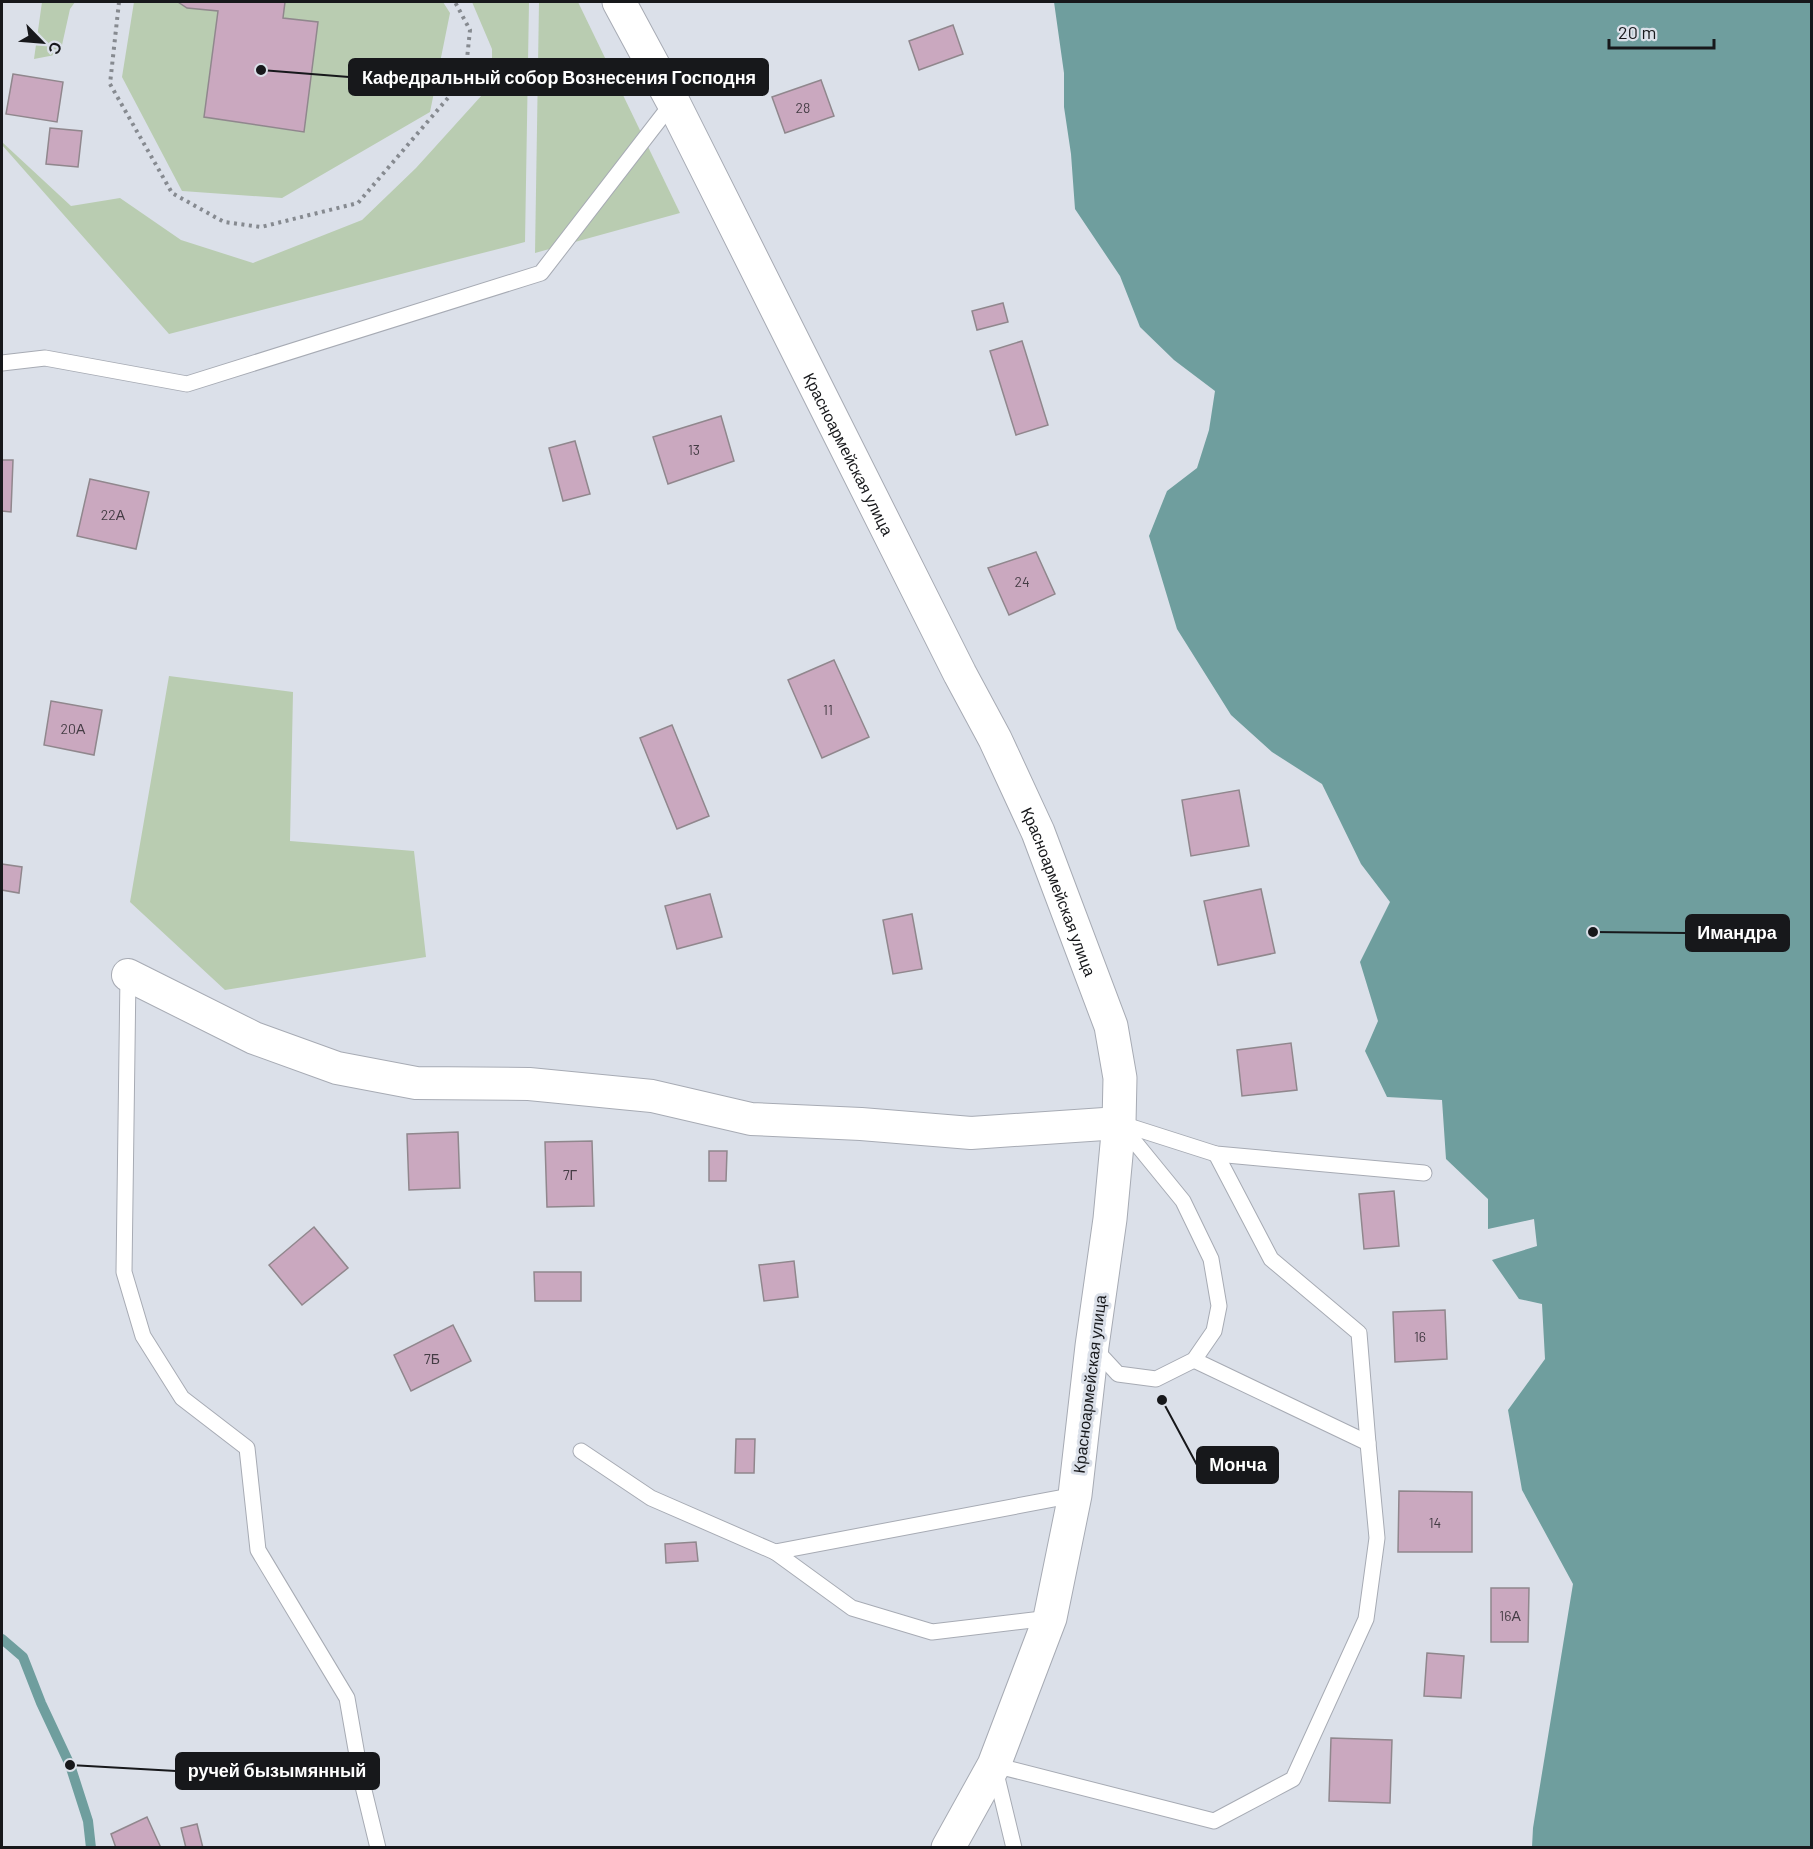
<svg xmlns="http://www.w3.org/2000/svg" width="1813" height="1849" viewBox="0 0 1813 1849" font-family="Barlow,sans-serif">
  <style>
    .green { fill: #b9ccb1 }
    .water { fill: #6f9e9e }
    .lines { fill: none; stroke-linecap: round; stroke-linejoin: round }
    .stream { stroke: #6f9e9e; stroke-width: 10 }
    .building { fill: #caa8bf; stroke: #90878d; stroke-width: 1.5 }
    .lane-casing { stroke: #a7abb4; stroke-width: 17 }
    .street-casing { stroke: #a7abb4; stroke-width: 34 }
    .secondary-casing { stroke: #a7abb4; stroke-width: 35 }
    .path { stroke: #868a90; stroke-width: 4; stroke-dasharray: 3 4.5; stroke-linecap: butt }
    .lane { stroke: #fff; stroke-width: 15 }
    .street { stroke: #fff; stroke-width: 32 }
    .secondary { stroke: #fff; stroke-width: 33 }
    .labels { text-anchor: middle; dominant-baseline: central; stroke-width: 6; stroke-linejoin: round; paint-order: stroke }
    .number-label { font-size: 14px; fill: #443c44 }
    .street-label { font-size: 16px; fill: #17181b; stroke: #dbe0e9 }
    .leader { fill: none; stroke: #17181b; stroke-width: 2 }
    .callout-dot { fill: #17181b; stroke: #dbe0e9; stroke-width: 2 }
    .callout { fill: #17181b; stroke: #17181b; stroke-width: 2 }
    .callout-label { font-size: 18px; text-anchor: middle; font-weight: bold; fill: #fff }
  </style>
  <rect width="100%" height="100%" fill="#dbe0e9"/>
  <!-- green -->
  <g class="green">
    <path d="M42 2H75L70 9 60 54 34 59Z"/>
    <path d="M134 2H178L187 8 218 11 204 117 303 132 318 23 283 18 285 2H443L450 13 430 112 282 198 182 191 122 77Z"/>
    <path d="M472 2H529L525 242 169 334 2 145V142L71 206 120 198 181 240 253 263 362 220 416 168 492 84V49Z"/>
    <path d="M539 2H578L680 213 535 253Z"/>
    <path d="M169 676 293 692 290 841 414 851 426 957 225 990 130 902Z"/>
  </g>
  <!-- water -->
  <path class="water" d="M1054 2H1811V1847H1532L1533 1828 1573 1584 1522 1490 1508 1410 1545 1359 1542 1304 1519 1299 1492 1260 1537 1246 1534 1219 1488 1229V1199L1446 1159 1442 1100 1387 1097 1365 1051 1378 1021 1360 962 1390 902 1361 864 1322 784 1272 752 1231 715 1177 629 1149 536 1167 491 1197 468 1209 430 1215 391 1174 360 1140 327 1120 276 1075 209 1071 154 1064 107V73Z"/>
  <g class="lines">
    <!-- stream -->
    <path class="stream" d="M2 1639 23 1657 41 1703 70 1765 88 1821 91 1848"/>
  </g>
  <!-- building -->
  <g class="building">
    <path d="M178 2H285L283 18 318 22 304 132 204 117 218 11 187 8Z"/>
    <path d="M953 25 963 54 919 70 909 41Z"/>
    <path d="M13 74 63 82 57 122 6 114Z"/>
    <path d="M821 80 834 116 785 133 772 97Z"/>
    <path d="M50 128 82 131 78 167 46 164Z"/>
    <path d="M1003 303 1008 322 977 330 972 311Z"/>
    <path d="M1022 341 1048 425 1016 435 990 351Z"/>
    <path d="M721 416 734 461 668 484 653 437Z"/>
    <path d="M575 441 590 494 563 501 549 448Z"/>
    <path d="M2 460H13L11 512 2 511Z"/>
    <path d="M90 479 149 492 136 549 77 536Z"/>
    <path d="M1036 552 1055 594 1009 615 988 568Z"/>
    <path d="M834 660 869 737 822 758 788 680Z"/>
    <path d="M51 701 102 710 94 755 44 745Z"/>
    <path d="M672 725 709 816 677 829 640 738Z"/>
    <path d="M1239 790 1249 846 1191 856 1182 800Z"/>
    <path d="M2 864 22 867 19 893 2 890Z"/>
    <path d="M1261 889 1275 953 1218 965 1204 901Z"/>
    <path d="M710 894 722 937 677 949 665 906Z"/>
    <path d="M912 914 922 969 893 974 883 920Z"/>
    <path d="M1291 1043 1297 1090 1242 1096 1237 1050Z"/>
    <path d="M458 1132 460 1188 409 1190 407 1134Z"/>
    <path d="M592 1141 594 1206 547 1207 545 1142Z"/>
    <path d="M709 1151H727L726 1181H709Z"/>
    <path d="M1394 1191 1399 1246 1364 1249 1359 1194Z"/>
    <path d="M314 1227 348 1268 302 1305 269 1265Z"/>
    <path d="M794 1261 798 1297 764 1301 759 1265Z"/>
    <path d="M534 1272H581V1301H535Z"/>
    <path d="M1445 1310 1447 1359 1395 1362 1393 1312Z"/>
    <path d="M453 1325 471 1361 411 1391 394 1355Z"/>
    <path d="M736 1439H755L754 1473H735Z"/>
    <path d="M1399 1491 1472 1492V1552H1398Z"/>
    <path d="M696 1542 698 1561 666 1563 665 1544Z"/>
    <path d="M1491 1588H1529L1528 1642H1491Z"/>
    <path d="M1427 1653 1464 1656 1461 1698 1424 1696Z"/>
    <path d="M1331 1738 1392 1740 1390 1803 1329 1801Z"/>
    <path d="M147 1817 161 1848H116L111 1834Z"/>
    <path d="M197 1824 203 1848H186L181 1828Z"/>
  </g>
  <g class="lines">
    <!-- lane casing -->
    <g class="lane-casing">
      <g id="lane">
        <path d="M2 363 45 358 187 384 541 273 673 102"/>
        <path d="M128 975 124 1272 143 1336 182 1398 247 1448 258 1550 347 1698 361 1778 378 1848"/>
        <path d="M1119 1123 1216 1154 1424 1173"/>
        <path d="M1216 1154 1271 1259 1359 1333 1368 1443"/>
        <path d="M1094 1348 1118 1374 1156 1379 1194 1360 1214 1331 1219 1306 1211 1259 1183 1201 1121 1125"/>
        <path d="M581 1451 651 1498 775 1552 1075 1495"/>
        <path d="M775 1552 852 1608 932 1632 1050 1618"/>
        <path d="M1014 1848 994 1765 1214 1821 1293 1779 1366 1619 1377 1538 1368 1443 1194 1360"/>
      </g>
    </g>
    <!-- street casing -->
    <g class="street-casing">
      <path id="street" d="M128 975 254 1038 337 1068 416 1083 529 1084 652 1096 751 1119 861 1124 971 1133 1119 1123"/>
    </g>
    <!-- secondary casing -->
    <g class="secondary-casing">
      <g id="secondary">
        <path id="s1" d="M619 2 673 102 960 674 995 739 1038 832 1111 1026 1120 1078 1119 1123 1110 1219 1092 1346 1075 1495 1050 1618 994 1765 948 1848"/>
      </g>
    </g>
    <!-- path -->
    <path class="path" d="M119 2 110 84 172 193 224 222 261 227 358 203 465 78 470 30 455 2"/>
    <!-- lane -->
    <use href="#lane" class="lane"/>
    <!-- street -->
    <use href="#street" class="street"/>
    <!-- secondary -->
    <use href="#secondary" class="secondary"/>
  </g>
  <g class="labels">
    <!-- number labels -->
    <g class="number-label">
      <text x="803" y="107">28</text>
      <text x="694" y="449">13</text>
      <text x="113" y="514">22А</text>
      <text x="1022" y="581">24</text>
      <text x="828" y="709">11</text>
      <text x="73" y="728">20А</text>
      <text x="570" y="1174">7Г</text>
      <text x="1420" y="1336">16</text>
      <text x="432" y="1358">7Б</text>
      <text x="1435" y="1522">14</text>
      <text x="1510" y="1615">16А</text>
    </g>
    <!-- street labels -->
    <g class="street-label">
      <text stroke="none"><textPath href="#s1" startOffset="507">Красноармейская улица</textPath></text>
      <text stroke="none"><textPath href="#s1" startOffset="993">Красноармейская улица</textPath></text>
      <text transform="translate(1089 1384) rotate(-83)">Красноармейская улица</text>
    </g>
  </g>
  <!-- callouts -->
  <path class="leader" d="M261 70L349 77M1593 932L1686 933M1162 1400L1197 1465M70 1765L176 1771"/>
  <g class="callout-dot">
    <circle cx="261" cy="70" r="6"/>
    <circle cx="1593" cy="932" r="6"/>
    <circle cx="1162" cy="1400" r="6"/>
    <circle cx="70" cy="1765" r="6"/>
  </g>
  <g class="callout">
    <rect x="349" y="59" width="419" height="36" rx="6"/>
    <rect x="1686" y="915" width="103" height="36" rx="6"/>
    <rect x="1197" y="1447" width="81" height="36" rx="6"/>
    <rect x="176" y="1753" width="203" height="36" rx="6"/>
  </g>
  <g class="callout-label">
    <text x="559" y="84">Кафедральный собор Вознесения Господня</text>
    <text x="1737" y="939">Имандра</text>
    <text x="1238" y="1471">Монча</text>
    <text x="277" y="1777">ручей бызымянный</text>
  </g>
  <!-- border -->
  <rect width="1813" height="1849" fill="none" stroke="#17181b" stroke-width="6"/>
  <!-- north arrow -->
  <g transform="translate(42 42) rotate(115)" stroke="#dbe0e9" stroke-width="4.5" paint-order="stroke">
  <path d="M0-4.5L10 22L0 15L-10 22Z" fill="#17181b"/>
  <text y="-9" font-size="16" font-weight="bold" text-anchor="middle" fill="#17181b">С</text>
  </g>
  <!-- scale -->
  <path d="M1609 39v9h105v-9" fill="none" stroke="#17181b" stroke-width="3"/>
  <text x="1618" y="39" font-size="18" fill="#17181b" stroke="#dbe0e9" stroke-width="4.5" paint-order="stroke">20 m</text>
</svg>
